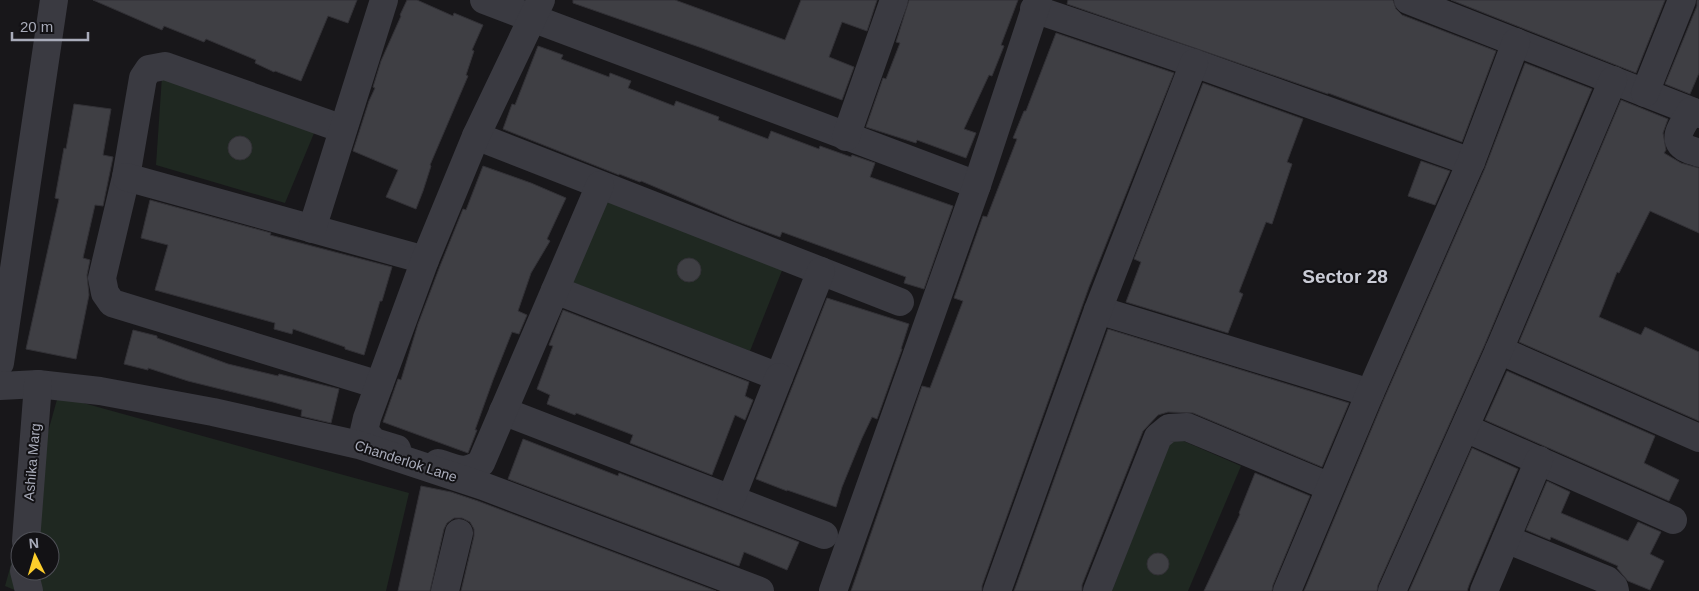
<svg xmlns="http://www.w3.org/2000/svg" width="1699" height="591" viewBox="0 0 1699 591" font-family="Arial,sans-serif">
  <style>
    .green { fill: #1f2821; fill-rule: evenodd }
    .building { fill: #3f3f44; stroke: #323136 }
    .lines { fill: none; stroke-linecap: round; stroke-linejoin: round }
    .minor { stroke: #3a3a41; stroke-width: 28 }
    .tertiary { stroke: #3a3a41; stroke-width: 28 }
    .labels { text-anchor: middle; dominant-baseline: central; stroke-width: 4; stroke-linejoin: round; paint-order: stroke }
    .street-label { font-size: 14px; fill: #a9acba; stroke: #131215 }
    .district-label { font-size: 19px; font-weight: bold; fill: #caccd6; stroke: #131215 }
  </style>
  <rect width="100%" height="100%" fill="#18171a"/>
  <!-- green -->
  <g class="green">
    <path d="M162 76 317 126 285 203 156 165Z"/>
    <path d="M601 198 783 268 750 351 567 280Z"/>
    <path d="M58 396 409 493 386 591H17L5 586ZM20 541H50V571H20Z"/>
    <path d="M1172 436 1241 466 1188 591H1112Z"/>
  </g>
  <!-- building -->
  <g class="building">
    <path d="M93 0H357L348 23 328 16 301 81 275 71 274 72 255 63 256 60 206 39 204 42 164 26 162 30Z"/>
    <path d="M407 0H417L453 16 454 13 483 25 472 50 474 51 466 75 468 76 430 165 431 166 423 191 416 209 386 197 398 170 353 151 369 101 375 88 373 87 381 61 401 16 400 15Z"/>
    <path d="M573 0H675L785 40 801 0H877L867 31 842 22 829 57 854 67 842 100 702 48 573 3Z"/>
    <path d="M909 0H1018L1001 45 1004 46 992 76 989 75 964 129 976 133 966 158 917 140 916 143 866 127 883 78 886 79 900 43 896 42Z"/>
    <path d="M1068 0H1393L1396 9 1402 15 1496 51 1462 142 1328 93V94L1067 4Z"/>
    <path d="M1451 0H1665L1636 73Z"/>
    <path d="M1697 0H1699V73L1690 94 1665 84 1697 6Z"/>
    <path d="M1056 33 1174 73 1089 287 982 586V591H851L922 386 930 388 963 301 954 298 983 216 987 217 1017 139 1013 138 1024 111H1026Z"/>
    <path d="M538 46 563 55 561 59 609 77 610 73 631 81 628 88 674 106 676 101 719 117 718 120 768 139 771 131 819 149 820 146 851 157 852 155 875 163 870 177 953 206 924 289 904 283 906 277 782 232 780 237 736 221 641 181 640 182 619 174V175L503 129 512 104 515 105Z"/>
    <path d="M1525 63 1592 89 1485 344 1378 585 1377 591H1304L1384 399 1485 168Z"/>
    <path d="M1203 83 1303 119 1287 162 1292 164 1272 224 1266 222 1239 292 1243 294 1228 333 1126 302 1141 262 1134 259Z"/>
    <path d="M1621 100 1668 119 1663 133 1666 150 1664 153 1681 163 1699 168V233L1650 211 1619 273 1617 272 1599 317 1641 335 1645 327 1699 352V421L1519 342Z"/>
    <path d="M74 104 111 109 103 155 113 157 103 206 95 205 83 258 90 260 87 275 89 295 76 359 26 349 59 199 55 198 64 148 66 149Z"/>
    <circle cx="240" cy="148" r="12"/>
    <path d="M1421 161 1450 171 1435 205 1408 196Z"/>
    <path d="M483 166 531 183 566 198 547 239 550 241 531 273 518 311 527 315 519 334 512 332 493 380 475 430H477L468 453 383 422 398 379 401 380 418 324 440 266 463 209 466 210Z"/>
    <path d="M150 200 271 233 270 235 392 267 382 301H380L364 355 345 349V347L293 329 292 334 274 329 275 323 155 290 168 245 141 238Z"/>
    <circle cx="689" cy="270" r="12"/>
    <path d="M827 298 909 324 901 349H902L877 419 872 417 862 438 842 487 836 507 787 490V491L756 479Z"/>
    <path d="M563 310 749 382 745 396 753 400 745 420 735 415 712 475 630 443 633 435 576 413 575 415 547 404 550 395 537 389 553 346 549 345Z"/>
    <path d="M1108 329 1349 403 1322 467 1193 413 1168 412 1158 415 1143 431 1082 585V591H1014Z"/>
    <path d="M133 330 157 336V338L228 364 278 376 279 374 339 389 331 423 301 416 302 410 273 402 188 381 148 368V370L124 364Z"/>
    <path d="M1507 371 1655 436 1644 463 1679 480 1669 501 1485 420Z"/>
    <path d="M523 439 618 476 619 473 799 542 787 570 744 552 739 566 508 479Z"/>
    <path d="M1472 448 1518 469 1469 585 1467 591H1409Z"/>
    <path d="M1255 473 1310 496 1273 585 1272 591H1204L1240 514 1239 513Z"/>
    <path d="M1547 481 1570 492 1561 513 1628 541 1638 522 1661 532 1650 554 1664 561 1650 590 1628 581 1617 568 1618 566 1551 537 1550 540 1526 530Z"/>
    <path d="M421 486 451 492 478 501 716 591H461L474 536V529L470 522 462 518H454L447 523 444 529 430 591H398Z"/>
    <circle cx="1158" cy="564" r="11"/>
  </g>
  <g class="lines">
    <!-- minor -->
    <g class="minor">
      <path d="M484 0 977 185"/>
      <path d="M1408 0 1699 114"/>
      <path d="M1034 9 1194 63 1471 162"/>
      <path d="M1645 93 1682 0"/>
      <path d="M1691 111C1686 121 1670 138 1684 147 1688 150 1694 151 1699 153"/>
      <path d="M343 129 165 66 149 69 143 78 126 177 102 278 105 293 112 303 379 385"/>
      <path d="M476 136 900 302"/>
      <path d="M846 137 894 0"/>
      <path d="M126 177 425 260"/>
      <path d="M312 229 384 0"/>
      <path d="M555 290 779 377 821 271"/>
      <path d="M1098 310 1370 393"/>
      <path d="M1499 350 1699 438"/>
      <path d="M0 363 54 0"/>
      <path d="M503 411 824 535"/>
      <path d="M1465 428 1673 520"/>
      <path d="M397 449 374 442 364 431 367 418 425 260 476 136 541 0"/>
      <path d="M438 463C456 468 464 475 481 463L600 185"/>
      <path d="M731 499 779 377"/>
      <path d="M1506 539 1607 580 1614 587 1615 591"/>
      <path d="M445 591 459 533"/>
      <path d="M997 591 1098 310 1194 63"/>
      <path d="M1097 591 1158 437 1169 428 1187 427 1330 487"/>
      <path d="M1287 591 1370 393 1471 162 1516 42"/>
      <path d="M1392 591 1499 350 1613 80"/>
      <path d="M1484 591 1539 460"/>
    </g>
    <!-- tertiary -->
    <g class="tertiary">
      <path d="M0 386 38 384 100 391 213 412 359 445 483 486 760 591"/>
      <path d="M26 541 38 384"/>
      <path d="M24 571 29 591"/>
      <path d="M833 591 977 185 1038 0"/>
    </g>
  </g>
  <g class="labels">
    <!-- street labels -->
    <g class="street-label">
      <text transform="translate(406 461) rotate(18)">Chanderlok Lane</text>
      <text transform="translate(32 462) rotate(-85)">Ashika Marg</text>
    </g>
    <!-- district labels -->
    <g class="district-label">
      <text x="1345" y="276">Sector 28</text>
    </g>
  </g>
  <!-- north arrow -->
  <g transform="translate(35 556) rotate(355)"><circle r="24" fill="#131215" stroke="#4f5057"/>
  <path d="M0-4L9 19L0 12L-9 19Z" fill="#fdce2c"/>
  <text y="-8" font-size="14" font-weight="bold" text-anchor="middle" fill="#a9acba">N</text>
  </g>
  <!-- scale -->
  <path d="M12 32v8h76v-8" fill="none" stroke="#a9acba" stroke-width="2.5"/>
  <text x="20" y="32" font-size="15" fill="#a9acba" stroke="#131215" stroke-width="4" paint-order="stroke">20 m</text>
</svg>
